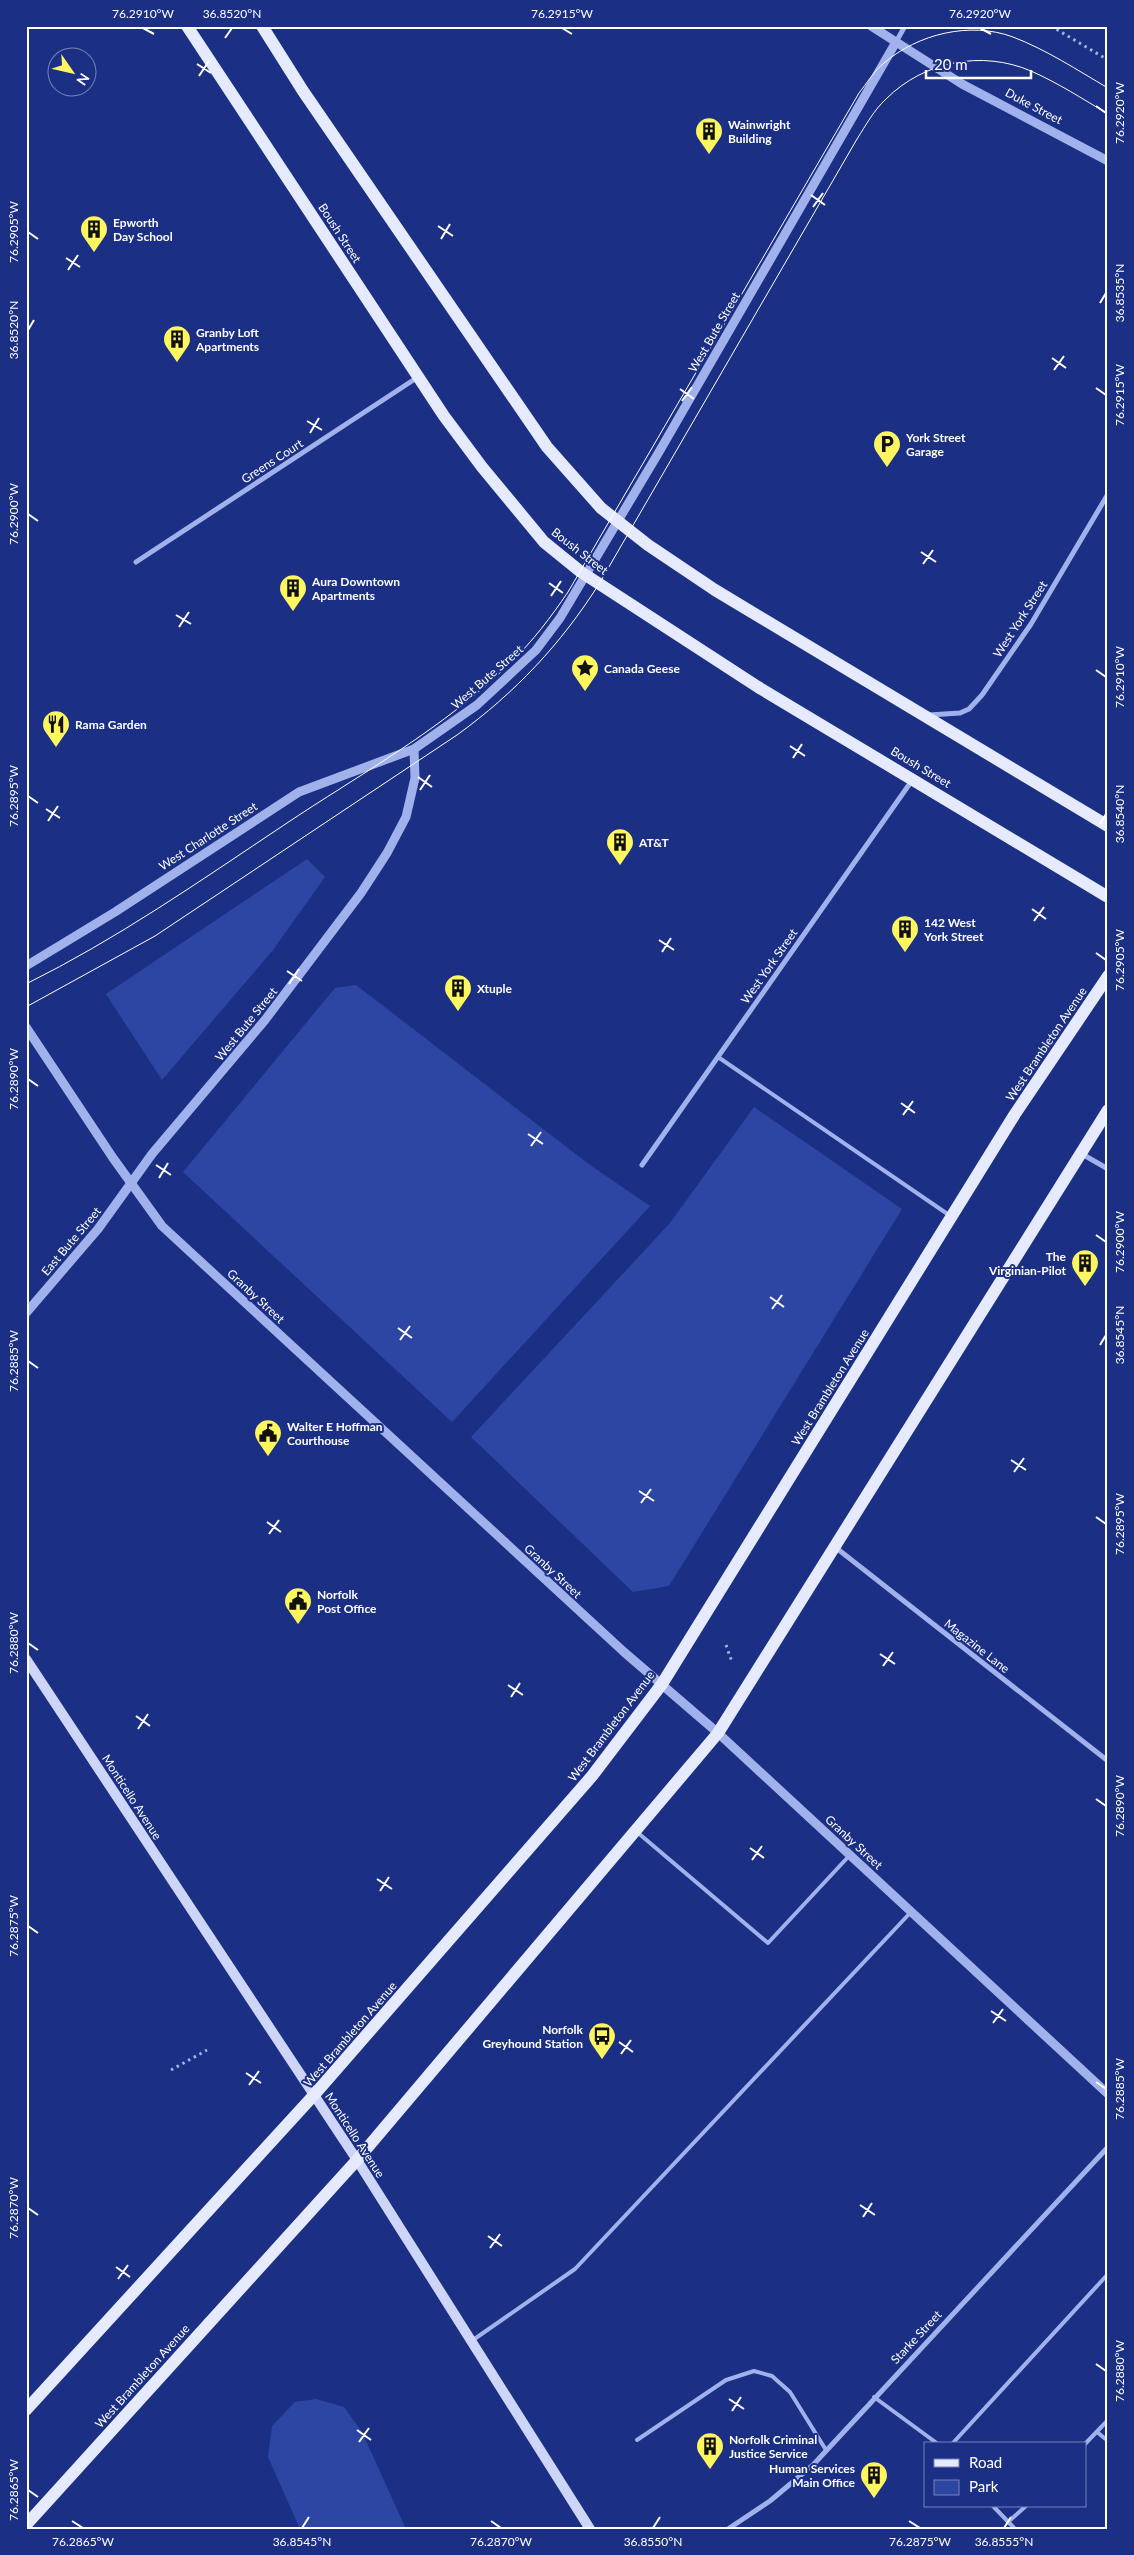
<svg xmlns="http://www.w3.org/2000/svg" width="1134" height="2555" viewBox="0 0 1134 2555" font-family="Lato,sans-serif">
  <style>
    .green { fill: #2e46a3 }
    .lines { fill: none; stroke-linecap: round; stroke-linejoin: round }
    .path { stroke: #a1b1eb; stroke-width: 3; stroke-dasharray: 2.5 4; stroke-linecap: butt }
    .service { stroke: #a1b1eb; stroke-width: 4 }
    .minor { stroke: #a1b1eb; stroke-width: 5 }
    .tertiary { stroke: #a1b1eb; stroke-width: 9 }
    .secondary { stroke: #cdd5f8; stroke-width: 10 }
    .primary { stroke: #e6eaff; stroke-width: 12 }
    .tram { stroke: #fff; stroke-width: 1 }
    .ticks { fill: none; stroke: #fff; stroke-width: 2 }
    .labels { text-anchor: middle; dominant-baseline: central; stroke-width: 4; stroke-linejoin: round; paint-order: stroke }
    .street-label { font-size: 12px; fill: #fff; stroke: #1b2f85 }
    .poi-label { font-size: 12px; font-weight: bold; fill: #fff; stroke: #1b2f85; text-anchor: start }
    .neatline { fill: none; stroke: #fff; stroke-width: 2 }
    .ticks-label { font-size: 12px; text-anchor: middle; fill: #fff }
  </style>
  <rect width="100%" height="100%" fill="#1b2f85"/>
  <!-- green -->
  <g class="green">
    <path d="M307 859 325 877 273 950 162 1080 106 994Z"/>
    <path d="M356 985 590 1165 650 1206 452 1422 183 1172 335 988Z"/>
    <path d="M754 1107 902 1209 669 1586 633 1592 471 1437 670 1223Z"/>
    <path d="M316 2399 344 2407 362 2432 406 2529H300L268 2457 272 2426 295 2402Z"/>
  </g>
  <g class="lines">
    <!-- path -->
    <g class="path">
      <path d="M1051 26 1108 60"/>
      <path d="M726 1645 732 1662"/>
      <path d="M171 2070 207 2050"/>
    </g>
    <!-- service -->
    <g class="service">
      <path d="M718 1057 949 1215"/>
      <path d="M637 1832 768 1943 849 1856"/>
      <path d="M473 2340 575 2269 911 1912"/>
      <path d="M874 2397 938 2444"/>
      <path d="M1097 2432 1108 2441"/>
      <path d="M637 2440 726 2380 754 2371 772 2376 790 2392 826 2450"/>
      <path d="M952 2444 1108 2274"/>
      <path d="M1085 2444 1108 2420"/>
      <path d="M993 2506 1015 2529"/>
      <path d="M1008 2522 1026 2506"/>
    </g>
    <!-- minor -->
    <g class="minor">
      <path d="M896 42 905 26"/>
      <path d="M136 562 418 377"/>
      <path d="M929 715 960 713 969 709 982 695 1031 624 1108 494"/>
      <path d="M1082 1154 1108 1169"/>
      <path d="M642 1165 913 779"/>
      <path d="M835 1547 1108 1761"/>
      <path d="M728 2529 770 2501 813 2465 1108 2147"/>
    </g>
    <!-- tertiary -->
    <g class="tertiary">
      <path d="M871 26 962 84 1108 161"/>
      <path d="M26 966 115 912 299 792 414 749 477 705 536 650 560 618 659 452 896 42"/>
      <path d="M26 1027 113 1158 162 1226 624 1652 718 1733 1108 2094"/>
      <path d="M26 1313 98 1229 152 1154 265 1020 361 893 387 853 406 817 415 778 414 749"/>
    </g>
    <!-- secondary -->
    <path class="secondary" d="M26 1659 357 2160 590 2529"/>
    <!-- primary -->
    <g class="primary">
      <path d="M187 26 444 416 482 467 544 542 581 572 758 687 1108 897"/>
      <path d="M262 26 303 91 547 447 601 508 648 545 715 590 1108 826"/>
      <path d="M26 2410 314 2095 592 1776 662 1684 1015 1114 1108 976"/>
      <path d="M26 2525 357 2160 718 1733 1108 1110"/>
    </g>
    <!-- tram -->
    <g class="tram">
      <path d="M26 984C117 939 200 881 284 825 360 774 445 728 511 662 533 641 551 617 568 592L859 93C867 83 874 71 884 63 918 34 970 21 1013 37 1047 50 1077 70 1108 88"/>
      <path d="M26 1007 155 936 457 735C515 693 561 644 599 584L857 139C866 125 874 110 886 99 924 61 982 50 1031 71 1058 83 1083 99 1108 114"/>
    </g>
  </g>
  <!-- ticks -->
  <path class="ticks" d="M143 28 154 34M562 28 572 34M980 28 991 34M225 38 232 28M197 64 211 73M199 76 209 61M1096 106 1106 113M811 195 825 205M813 207 823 193M438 226 453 236M28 232 38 239M441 239 450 224M66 258 80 267M68 270 78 255M1100 303 1106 293M28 330 34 320M1052 358 1066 368M1054 370 1064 356M1096 388 1106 395M680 389 694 399M682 401 692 387M307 421 322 430M310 433 319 418M28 514 38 521M921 552 936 562M923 564 933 550M549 583 563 593M551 596 561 581M176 615 191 624M179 627 189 612M1096 670 1106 677M790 746 805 756M793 758 802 744M418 777 432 787M420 790 430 775M28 796 38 803M46 809 60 818M48 821 58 806M1100 824 1106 814M1032 909 1046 919M1034 921 1044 907M659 940 674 950M662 952 671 938M1096 953 1106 960M287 971 302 981M289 984 299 969M28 1079 38 1086M901 1103 915 1113M903 1115 913 1101M528 1134 543 1144M531 1146 541 1132M156 1165 171 1175M159 1178 168 1163M1096 1235 1106 1242M770 1297 784 1307M772 1309 782 1295M398 1328 412 1338M400 1340 410 1326M1100 1345 1106 1335M28 1361 38 1368M1011 1460 1026 1470M1014 1472 1024 1458M639 1491 654 1501M641 1503 651 1489M1096 1517 1106 1524M267 1522 281 1532M269 1534 279 1520M28 1643 38 1650M880 1654 895 1664M883 1666 893 1652M508 1685 523 1695M511 1697 520 1683M136 1716 150 1726M138 1729 148 1714M1096 1799 1106 1806M750 1848 764 1858M752 1860 762 1846M377 1879 392 1889M380 1891 389 1877M28 1926 38 1933M991 2011 1006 2021M993 2023 1003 2009M619 2042 633 2052M621 2054 631 2040M246 2073 261 2083M1096 2082 1106 2089M249 2085 259 2071M860 2205 875 2215M28 2208 38 2215M863 2217 872 2203M488 2236 502 2246M490 2248 500 2234M116 2267 130 2277M118 2279 128 2265M1096 2364 1106 2371M729 2399 744 2409M732 2411 741 2397M357 2430 371 2440M359 2442 369 2428M28 2490 38 2497M72 2521 83 2528M491 2521 501 2528M909 2521 920 2528M302 2528 309 2517M653 2528 660 2517M1004 2528 1011 2517"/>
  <!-- icons -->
  <defs>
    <g id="building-pin" transform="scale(1.4375)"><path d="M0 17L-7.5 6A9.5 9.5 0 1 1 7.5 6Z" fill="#fdf65e" stroke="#1b2f85"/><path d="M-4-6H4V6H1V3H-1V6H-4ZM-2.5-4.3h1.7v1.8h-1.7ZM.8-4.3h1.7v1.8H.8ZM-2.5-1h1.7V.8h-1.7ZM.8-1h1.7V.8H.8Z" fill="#111"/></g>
    <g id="parking-pin" transform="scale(1.4375)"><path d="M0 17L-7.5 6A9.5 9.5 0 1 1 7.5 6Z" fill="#fdf65e" stroke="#1b2f85"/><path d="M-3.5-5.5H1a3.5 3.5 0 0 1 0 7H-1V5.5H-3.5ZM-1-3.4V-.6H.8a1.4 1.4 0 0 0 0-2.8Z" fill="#111"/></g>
    <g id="sight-pin" transform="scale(1.4375)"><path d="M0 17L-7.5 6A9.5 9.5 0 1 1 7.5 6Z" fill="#fdf65e" stroke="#1b2f85"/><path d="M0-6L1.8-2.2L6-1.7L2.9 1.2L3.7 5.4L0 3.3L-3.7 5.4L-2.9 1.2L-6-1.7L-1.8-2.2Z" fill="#111"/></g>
    <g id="restaurant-pin" transform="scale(1.4375)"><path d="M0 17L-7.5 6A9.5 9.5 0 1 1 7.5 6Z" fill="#fdf65e" stroke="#1b2f85"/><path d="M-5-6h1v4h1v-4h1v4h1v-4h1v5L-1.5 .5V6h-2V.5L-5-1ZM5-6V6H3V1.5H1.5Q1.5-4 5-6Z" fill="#111"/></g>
    <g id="civic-pin" transform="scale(1.4375)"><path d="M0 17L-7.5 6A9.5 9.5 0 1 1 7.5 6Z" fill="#fdf65e" stroke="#1b2f85"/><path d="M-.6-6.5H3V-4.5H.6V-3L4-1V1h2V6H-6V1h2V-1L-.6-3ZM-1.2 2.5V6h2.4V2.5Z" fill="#111"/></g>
    <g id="bus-pin" transform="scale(1.4375)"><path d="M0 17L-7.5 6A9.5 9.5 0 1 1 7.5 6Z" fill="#fdf65e" stroke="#1b2f85"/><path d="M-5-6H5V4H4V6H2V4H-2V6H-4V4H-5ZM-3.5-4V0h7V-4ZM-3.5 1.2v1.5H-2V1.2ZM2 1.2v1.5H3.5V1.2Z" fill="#111"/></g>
  </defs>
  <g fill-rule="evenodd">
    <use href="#building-pin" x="709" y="131"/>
    <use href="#building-pin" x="94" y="229"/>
    <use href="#building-pin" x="177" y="339"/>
    <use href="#parking-pin" x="887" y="444"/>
    <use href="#building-pin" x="293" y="588"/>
    <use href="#sight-pin" x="585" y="668"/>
    <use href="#restaurant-pin" x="56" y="724"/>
    <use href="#building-pin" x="620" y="842"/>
    <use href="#building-pin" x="905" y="929"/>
    <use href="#building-pin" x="458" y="988"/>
    <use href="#building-pin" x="1085" y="1263"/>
    <use href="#civic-pin" x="268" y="1433"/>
    <use href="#civic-pin" x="298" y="1601"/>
    <use href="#bus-pin" x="602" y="2036"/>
    <use href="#building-pin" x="710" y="2446"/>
    <use href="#building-pin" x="874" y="2475"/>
  </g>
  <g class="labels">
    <!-- street labels -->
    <g class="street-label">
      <text transform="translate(1034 106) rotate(28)">Duke Street</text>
      <text transform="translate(340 233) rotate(57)">Boush Street</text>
      <text transform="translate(714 332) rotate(-60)">West Bute Street</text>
      <text transform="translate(272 461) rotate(-33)">Greens Court</text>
      <text transform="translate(580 551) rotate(38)">Boush Street</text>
      <text transform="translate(1020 619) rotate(-57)">West York Street</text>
      <text transform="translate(487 677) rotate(-41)">West Bute Street</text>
      <text transform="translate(921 767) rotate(31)">Boush Street</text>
      <text transform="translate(208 836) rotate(-33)">West Charlotte Street</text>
      <text transform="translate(769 966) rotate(-55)">West York Street</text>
      <text transform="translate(246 1024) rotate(-51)">West Bute Street</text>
      <text transform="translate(1046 1044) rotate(-56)">West Brambleton Avenue</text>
      <text transform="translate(71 1241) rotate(-50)">East Bute Street</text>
      <text transform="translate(256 1296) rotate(43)">Granby Street</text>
      <text transform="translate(830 1387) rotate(-58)">West Brambleton Avenue</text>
      <text transform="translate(553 1571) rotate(43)">Granby Street</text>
      <text transform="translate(977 1646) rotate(38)">Magazine Lane</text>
      <text transform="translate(611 1726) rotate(-53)">West Brambleton Avenue</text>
      <text transform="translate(132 1797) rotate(57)">Monticello Avenue</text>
      <text transform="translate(854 1842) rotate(43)">Granby Street</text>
      <text transform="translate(350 2034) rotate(-49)">West Brambleton Avenue</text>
      <text transform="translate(355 2135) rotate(57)">Monticello Avenue</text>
      <text transform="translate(916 2337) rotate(-47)">Starke Street</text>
      <text transform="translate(142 2376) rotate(-48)">West Brambleton Avenue</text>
    </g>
    <!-- poi labels -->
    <g class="poi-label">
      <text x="728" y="124">Wainwright<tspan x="728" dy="14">Building</tspan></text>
      <text x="113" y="222">Epworth<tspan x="113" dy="14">Day School</tspan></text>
      <text x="196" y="332">Granby Loft<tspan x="196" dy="14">Apartments</tspan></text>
      <text x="906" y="437">York Street<tspan x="906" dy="14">Garage</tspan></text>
      <text x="312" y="581">Aura Downtown<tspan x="312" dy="14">Apartments</tspan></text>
      <text x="604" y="668">Canada Geese</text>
      <text x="75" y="724">Rama Garden</text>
      <text x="639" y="842">AT&amp;T</text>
      <text x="924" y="922">142 West<tspan x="924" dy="14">York Street</tspan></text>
      <text x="477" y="988">Xtuple</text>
      <text x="1066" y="1256" text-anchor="end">The<tspan x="1066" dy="14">Virginian-Pilot</tspan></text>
      <text x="287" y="1426">Walter E Hoffman<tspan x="287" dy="14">Courthouse</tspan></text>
      <text x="317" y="1594">Norfolk<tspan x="317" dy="14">Post Office</tspan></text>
      <text x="583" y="2029" text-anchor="end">Norfolk<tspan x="583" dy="14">Greyhound Station</tspan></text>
      <text x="729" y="2439">Norfolk Criminal<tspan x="729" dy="14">Justice Service</tspan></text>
      <text x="855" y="2468" text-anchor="end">Human Services<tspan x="855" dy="14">Main Office</tspan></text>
    </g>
  </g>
  <!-- border -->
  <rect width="1134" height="2555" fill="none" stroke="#1b2f85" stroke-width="55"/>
  <!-- legend -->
  <rect x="924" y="2442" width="162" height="65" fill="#1b2f85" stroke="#7682b6"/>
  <rect x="934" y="2459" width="25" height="8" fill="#e6eaff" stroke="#7682b6"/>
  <text x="969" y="2468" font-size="15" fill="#ffffff">Road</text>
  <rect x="934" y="2480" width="25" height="15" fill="#2e46a3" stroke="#7682b6"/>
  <text x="969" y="2492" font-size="15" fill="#ffffff">Park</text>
  <!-- north arrow -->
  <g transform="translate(72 72) rotate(124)"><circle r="24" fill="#1b2f85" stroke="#7682b6"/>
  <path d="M0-4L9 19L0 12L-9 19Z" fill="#fdf65e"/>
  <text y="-8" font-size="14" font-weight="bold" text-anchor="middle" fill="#ffffff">N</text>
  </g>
  <!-- scale -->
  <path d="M926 70v8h105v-8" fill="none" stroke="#ffffff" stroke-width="2.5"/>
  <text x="934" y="70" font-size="15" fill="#ffffff" stroke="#1b2f85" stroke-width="4" paint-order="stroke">20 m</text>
  <rect x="28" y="28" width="1078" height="2500" class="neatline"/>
  <g class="ticks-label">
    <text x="143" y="18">76.2910°W</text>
    <text x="232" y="18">36.8520°N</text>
    <text x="562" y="18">76.2915°W</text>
    <text x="980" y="18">76.2920°W</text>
    <text transform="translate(1120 113) rotate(-90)" y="4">76.2920°W</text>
    <text transform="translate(14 232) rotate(-90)" y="4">76.2905°W</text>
    <text transform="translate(1120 293) rotate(-90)" y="4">36.8535°N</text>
    <text transform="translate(14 330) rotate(-90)" y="4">36.8520°N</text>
    <text transform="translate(1120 395) rotate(-90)" y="4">76.2915°W</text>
    <text transform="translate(14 514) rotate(-90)" y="4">76.2900°W</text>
    <text transform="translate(1120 677) rotate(-90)" y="4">76.2910°W</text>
    <text transform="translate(14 796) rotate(-90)" y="4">76.2895°W</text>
    <text transform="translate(1120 814) rotate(-90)" y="4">36.8540°N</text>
    <text transform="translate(1120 960) rotate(-90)" y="4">76.2905°W</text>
    <text transform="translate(14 1079) rotate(-90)" y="4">76.2890°W</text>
    <text transform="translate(1120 1242) rotate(-90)" y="4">76.2900°W</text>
    <text transform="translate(1120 1335) rotate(-90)" y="4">36.8545°N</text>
    <text transform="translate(14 1361) rotate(-90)" y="4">76.2885°W</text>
    <text transform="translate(1120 1524) rotate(-90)" y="4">76.2895°W</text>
    <text transform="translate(14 1643) rotate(-90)" y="4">76.2880°W</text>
    <text transform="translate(1120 1806) rotate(-90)" y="4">76.2890°W</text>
    <text transform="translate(14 1926) rotate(-90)" y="4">76.2875°W</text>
    <text transform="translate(1120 2089) rotate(-90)" y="4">76.2885°W</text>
    <text transform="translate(14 2208) rotate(-90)" y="4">76.2870°W</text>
    <text transform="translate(1120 2371) rotate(-90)" y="4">76.2880°W</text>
    <text transform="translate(14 2490) rotate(-90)" y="4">76.2865°W</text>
    <text x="83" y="2546">76.2865°W</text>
    <text x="302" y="2546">36.8545°N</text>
    <text x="501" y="2546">76.2870°W</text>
    <text x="653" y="2546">36.8550°N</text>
    <text x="920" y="2546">76.2875°W</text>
    <text x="1004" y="2546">36.8555°N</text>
  </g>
</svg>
